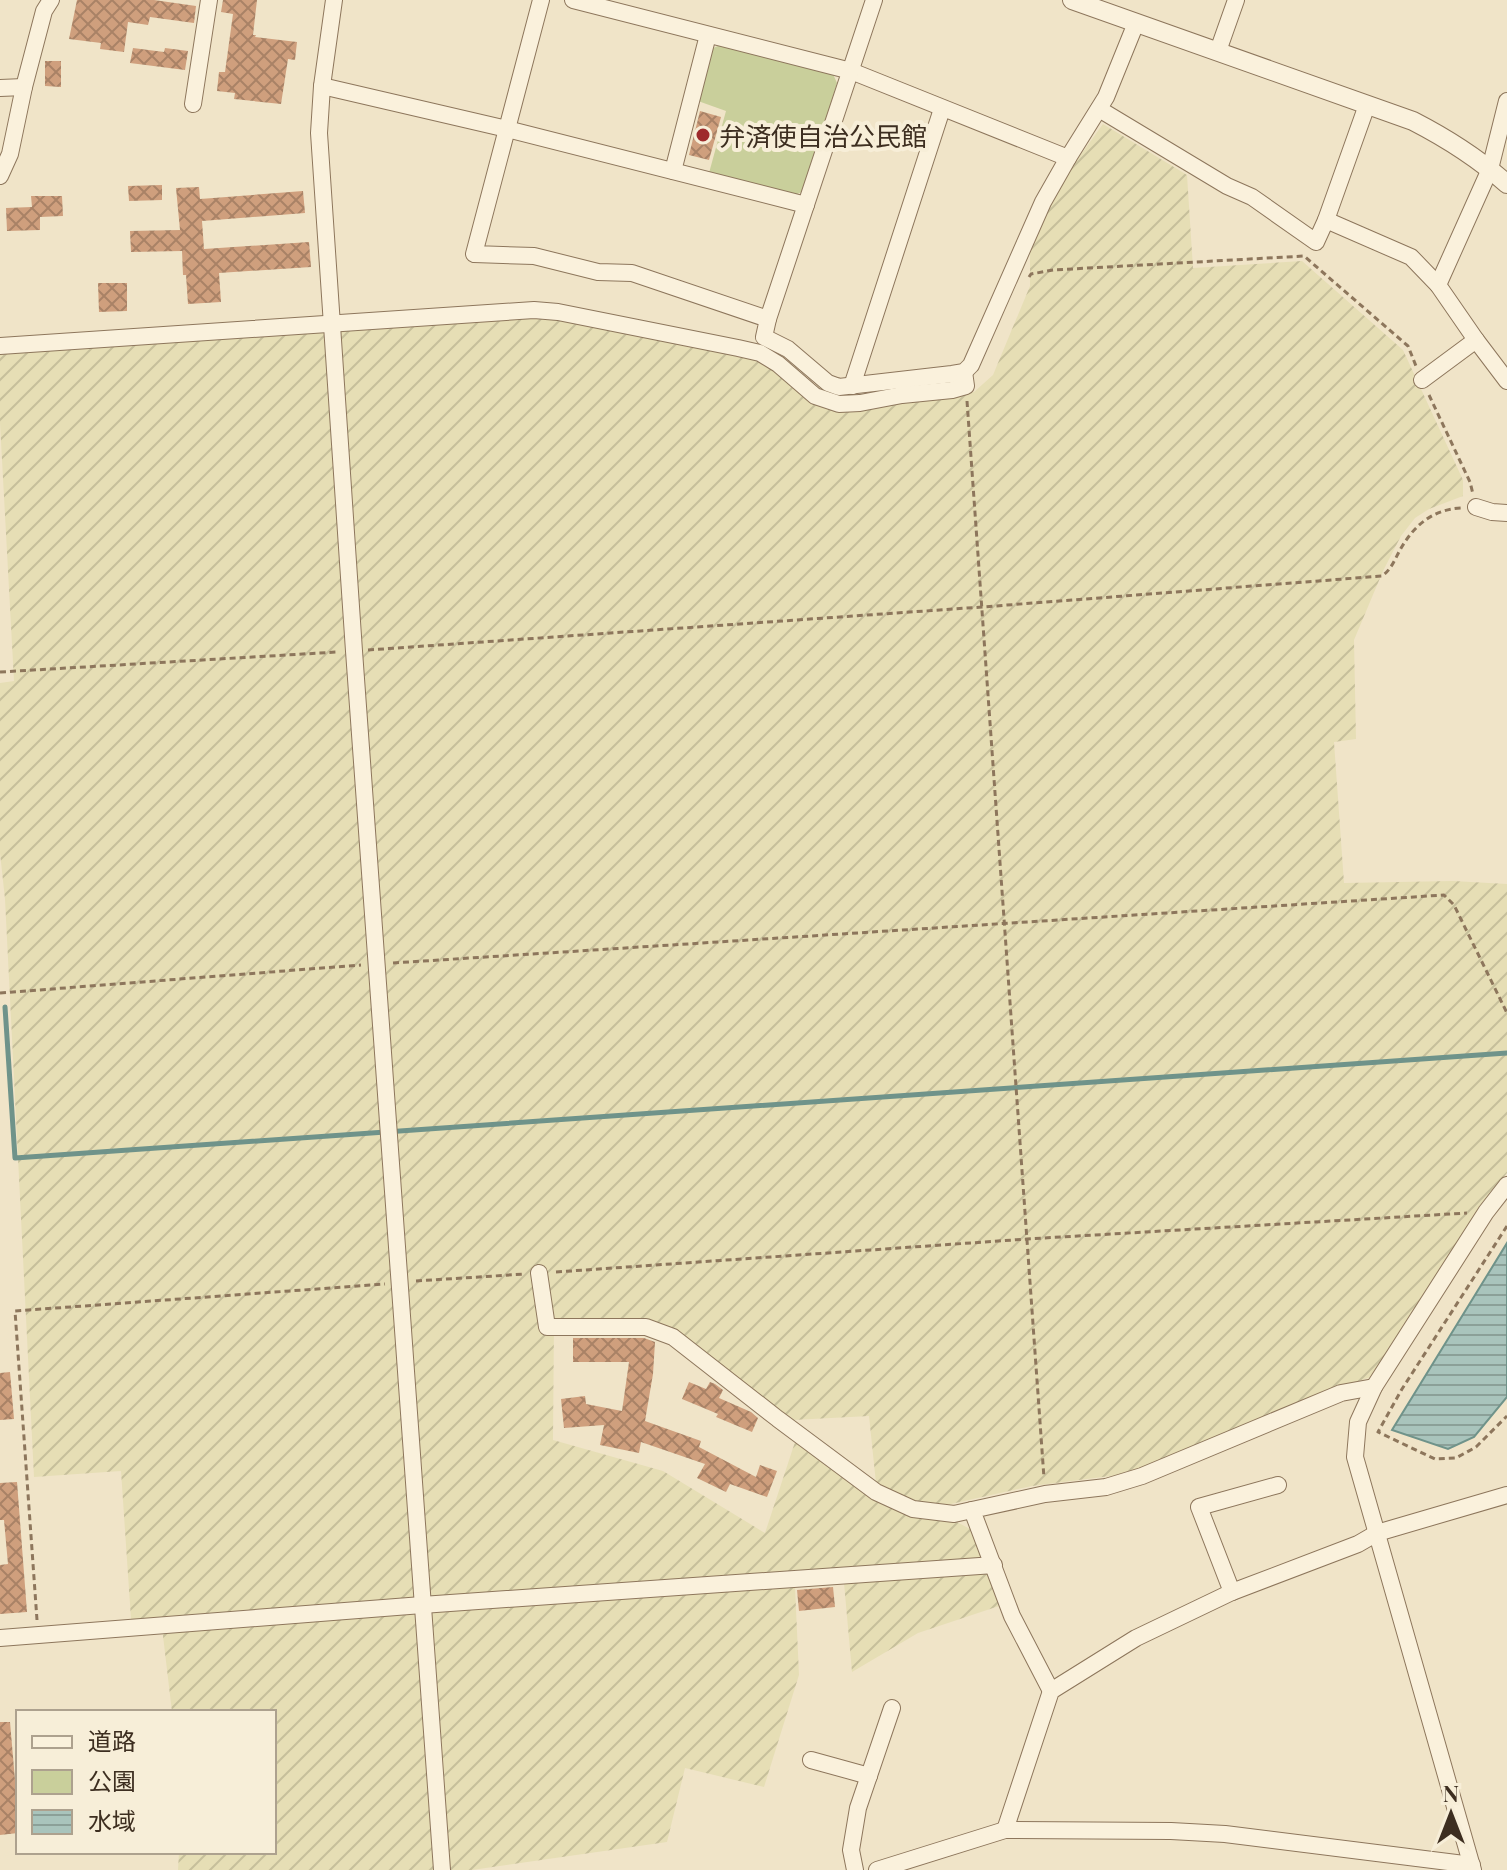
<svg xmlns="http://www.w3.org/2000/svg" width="1507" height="1870" viewBox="0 0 1507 1870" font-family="'Playfair Display','Noto Sans JP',serif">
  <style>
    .farmland { fill: url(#farmland-furrows) }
    .park { fill: #c9cf9b }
    .water { fill: url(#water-rules); stroke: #6f938a; stroke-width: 2 }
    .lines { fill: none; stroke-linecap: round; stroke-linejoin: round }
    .stream { stroke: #6f938a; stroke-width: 5 }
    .building { fill: url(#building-cross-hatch) }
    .minor-casing { stroke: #8d765c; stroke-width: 18 }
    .tertiary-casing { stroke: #8d765c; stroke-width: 20 }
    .path { stroke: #8d765c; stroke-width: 3; stroke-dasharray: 6 4; stroke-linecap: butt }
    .minor { stroke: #faf1dc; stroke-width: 16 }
    .tertiary { stroke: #faf1dc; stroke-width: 18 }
    .poi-dot { fill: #9e2a2b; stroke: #f7eed8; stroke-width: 3 }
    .labels { text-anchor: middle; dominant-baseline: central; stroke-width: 8; stroke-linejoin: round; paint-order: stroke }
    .poi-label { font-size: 26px; fill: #3d2e20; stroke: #f7eed8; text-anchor: start }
  </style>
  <defs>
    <pattern id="farmland-furrows" width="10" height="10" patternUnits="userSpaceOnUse" patternTransform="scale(2)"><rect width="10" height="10" fill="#e6deb5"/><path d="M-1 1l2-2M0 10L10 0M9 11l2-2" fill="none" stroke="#c6bf9b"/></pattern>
    <pattern id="water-rules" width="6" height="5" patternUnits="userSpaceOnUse" patternTransform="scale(2)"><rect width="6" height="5" fill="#a9c4bc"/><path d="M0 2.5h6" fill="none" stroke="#8ba098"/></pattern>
    <pattern id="building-cross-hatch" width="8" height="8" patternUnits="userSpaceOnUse" patternTransform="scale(2)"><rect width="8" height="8" fill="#cf9f7d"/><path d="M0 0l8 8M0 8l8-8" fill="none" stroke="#a98266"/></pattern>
  </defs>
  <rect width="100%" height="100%" fill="#f0e4c8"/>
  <!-- farmland -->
  <path class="farmland" d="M1103 124 1187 175 1193 268 1302 261 1403 350 1463 480V496L1429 509 1415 518 1401 536 1383 571 1354 640 1356 739 1334 742 1344 883 1453 881 1507 884V1173L1487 1198 1371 1377 1322 1393 1126 1474 1032 1486 942 1506 908 1503 876 1483 869 1416 793 1420 676 1335 554 1322 553 1440 663 1471 765 1533 796 1439 881 1502 953 1520 972 1530 984 1552 999 1606 918 1633 852 1672 844 1583 795 1587 799 1675 764 1787 685 1768 667 1842 472 1870H178L179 1852H274V1712H172L161 1619H131L121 1471 34 1477 5 899 0 853V683L14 681 0 423V354L539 315 737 354 767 363 841 412 974 392 993 375 1030 286V245L1050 197Z"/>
  <!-- park -->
  <path class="park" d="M720 45 833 74 837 83 804 191 795 195 709 173 726 111 698 101 711 49Z"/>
  <!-- water -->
  <path class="water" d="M1507 1243V1397L1474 1437 1448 1449 1392 1430Z"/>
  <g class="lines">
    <!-- stream -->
    <path class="stream" d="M5 1007 15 1158 1507 1053"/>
  </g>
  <!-- building -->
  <g class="building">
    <path d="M77 0H154L196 6 194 23 150 17 148 25 128 22 124 52 100 49 101 43 69 39Z"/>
    <path d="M223 0H257L253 35H256L255 37 297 42 295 60 288 59 281 104 234 99 235 93 217 91 219 72H225L233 14 221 12Z"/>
    <path d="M133 48 164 52 165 48 188 51 185 70 130 63Z"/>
    <path d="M45 61H61V87L45 86Z"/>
    <path d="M700 111 721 117 709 160 689 155Z"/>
    <path d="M162 185V200L129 201 128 186Z"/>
    <path d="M199 187 200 199 303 191 305 213 202 221 204 249 309 242 311 267 219 273 221 302 188 304 186 275H183L182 251 131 252 130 231 180 230 176 188Z"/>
    <path d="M31 196H62L63 216 40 217V230L7 231 6 208 32 207Z"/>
    <path d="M98 283H127V311L99 312Z"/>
    <path d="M573 1338H644L655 1342 653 1374 645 1421 701 1441 699 1447 756 1477 760 1465 777 1471 767 1497 730 1484 726 1492 697 1478 705 1464 641 1442 639 1453 600 1445 604 1425 564 1428 561 1399 585 1396 586 1404 622 1411 629 1362H573Z"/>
    <path d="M10 1372 14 1419 0 1420V1373Z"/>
    <path d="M689 1382 706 1389 710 1382 715 1384 723 1390 719 1398 751 1412 758 1418 752 1432 716 1417 718 1414 682 1399Z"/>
    <path d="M17 1482 27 1612 0 1614V1565L8 1564 4 1520H0V1483Z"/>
    <path d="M833 1587 835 1607 799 1611 797 1590Z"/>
    <path d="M0 1722H10L17 1803H18V1833L0 1835Z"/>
  </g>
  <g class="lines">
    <!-- minor casing -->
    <g class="minor-casing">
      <g id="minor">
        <path d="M334 0 322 86 319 133 354 651 442 1870"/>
        <path d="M541 0 474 254 534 256 598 272 632 273 768 319 764 337 788 349 828 383 839 387 952 374 964 372 971 365 1043 202 1068 158"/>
        <path d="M573 0 851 71 1068 158 1106 97 1136 23"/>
        <path d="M1218 51 1236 0"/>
        <path d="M322 86 507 129 806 205"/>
        <path d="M0 88 24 87"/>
        <path d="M193 104 209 0"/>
        <path d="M1099 109 1227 186 1252 197 1316 242 1326 220 1367 105"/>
        <path d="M673 171 708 35"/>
        <path d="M0 176 10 154 24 87 44 11 51 0"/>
        <path d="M1326 220 1411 257 1438 285 1476 340"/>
        <path d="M1438 285 1490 169 1507 101"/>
        <path d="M768 319 874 0"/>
        <path d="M0 346 534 310 558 312 738 348 760 353 778 364 815 396 839 404 860 403 902 395 952 390 966 386 964 372"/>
        <path d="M1422 380 1476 340 1507 381"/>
        <path d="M852 386 942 109"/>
        <path d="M1476 507 1492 512 1507 513"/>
        <path d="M539 1273 547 1327H646L673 1337 778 1419 876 1492 913 1509 954 1514 972 1510"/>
        <path d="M1232 1592 1199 1507 1278 1485"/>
        <path d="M0 1638 422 1605 994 1565"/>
        <path d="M1051 1691 1012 1616 972 1510 1045 1494 1106 1487 1142 1476 1341 1393 1374 1387"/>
        <path d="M811 1760 869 1776"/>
        <path d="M1005 1830 1051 1691 1136 1638 1232 1592 1358 1544 1377 1533 1507 1495"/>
        <path d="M855 1870 851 1850 858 1808 892 1708"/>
        <path d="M877 1870 1005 1830 1171 1831 1225 1834 1472 1865"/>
        <path d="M1473 1870 1355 1457 1358 1422 1374 1387 1486 1212 1507 1185"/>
      </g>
    </g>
    <!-- tertiary casing -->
    <g class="tertiary-casing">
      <path id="tertiary" d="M1072 0 1413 121C1448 139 1478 158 1507 184"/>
    </g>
    <!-- path -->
    <g class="path">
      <path d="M1029 277 1031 274 1053 270 1304 256 1408 346 1416 366"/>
      <path d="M1429 395 1470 482 1473 494"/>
      <path d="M967 401 1044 1478"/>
      <path d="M368 650 982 607 1382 576C1391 570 1395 559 1400 550 1414 525 1433 509 1462 508"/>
      <path d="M0 672 337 652"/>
      <path d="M393 963 1444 895 1454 905 1507 1013"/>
      <path d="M0 993 361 965"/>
      <path d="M1507 1226 1402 1389 1378 1432 1435 1459 1456 1458 1476 1447 1507 1416"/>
      <path d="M556 1272 1027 1239 1467 1213"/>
      <path d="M416 1281 525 1274"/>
      <path d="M37 1620 15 1311 385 1284"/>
    </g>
    <!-- minor -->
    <use href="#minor" class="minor"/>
    <!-- tertiary -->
    <use href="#tertiary" class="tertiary"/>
  </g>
  <!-- markers -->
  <circle class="poi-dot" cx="703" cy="135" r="8"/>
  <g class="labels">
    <!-- poi labels -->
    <g class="poi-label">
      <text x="719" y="135">弁済使自治公民館</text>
    </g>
  </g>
  <!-- legend -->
  <rect x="16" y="1710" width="260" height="144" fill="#f7eed8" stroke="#ada18e" stroke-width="2"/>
  <rect x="32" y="1736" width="40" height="12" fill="#faf1dc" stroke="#ada18e" stroke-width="2"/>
  <text x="88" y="1750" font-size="24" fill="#3d2e20">道路</text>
  <rect x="32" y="1770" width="40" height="24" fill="#c9cf9b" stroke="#ada18e" stroke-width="2"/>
  <text x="88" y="1790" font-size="24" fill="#3d2e20">公園</text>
  <rect x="32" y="1810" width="40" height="24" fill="url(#water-rules)" stroke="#ada18e" stroke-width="2"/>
  <text x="88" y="1830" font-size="24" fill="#3d2e20">水域</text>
  <!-- north arrow -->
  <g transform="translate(1451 1814)" stroke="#f7eed8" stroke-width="6" paint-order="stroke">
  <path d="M0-6L14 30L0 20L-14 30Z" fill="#3d2e20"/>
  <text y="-12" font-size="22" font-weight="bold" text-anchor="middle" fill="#3d2e20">N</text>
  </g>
</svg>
